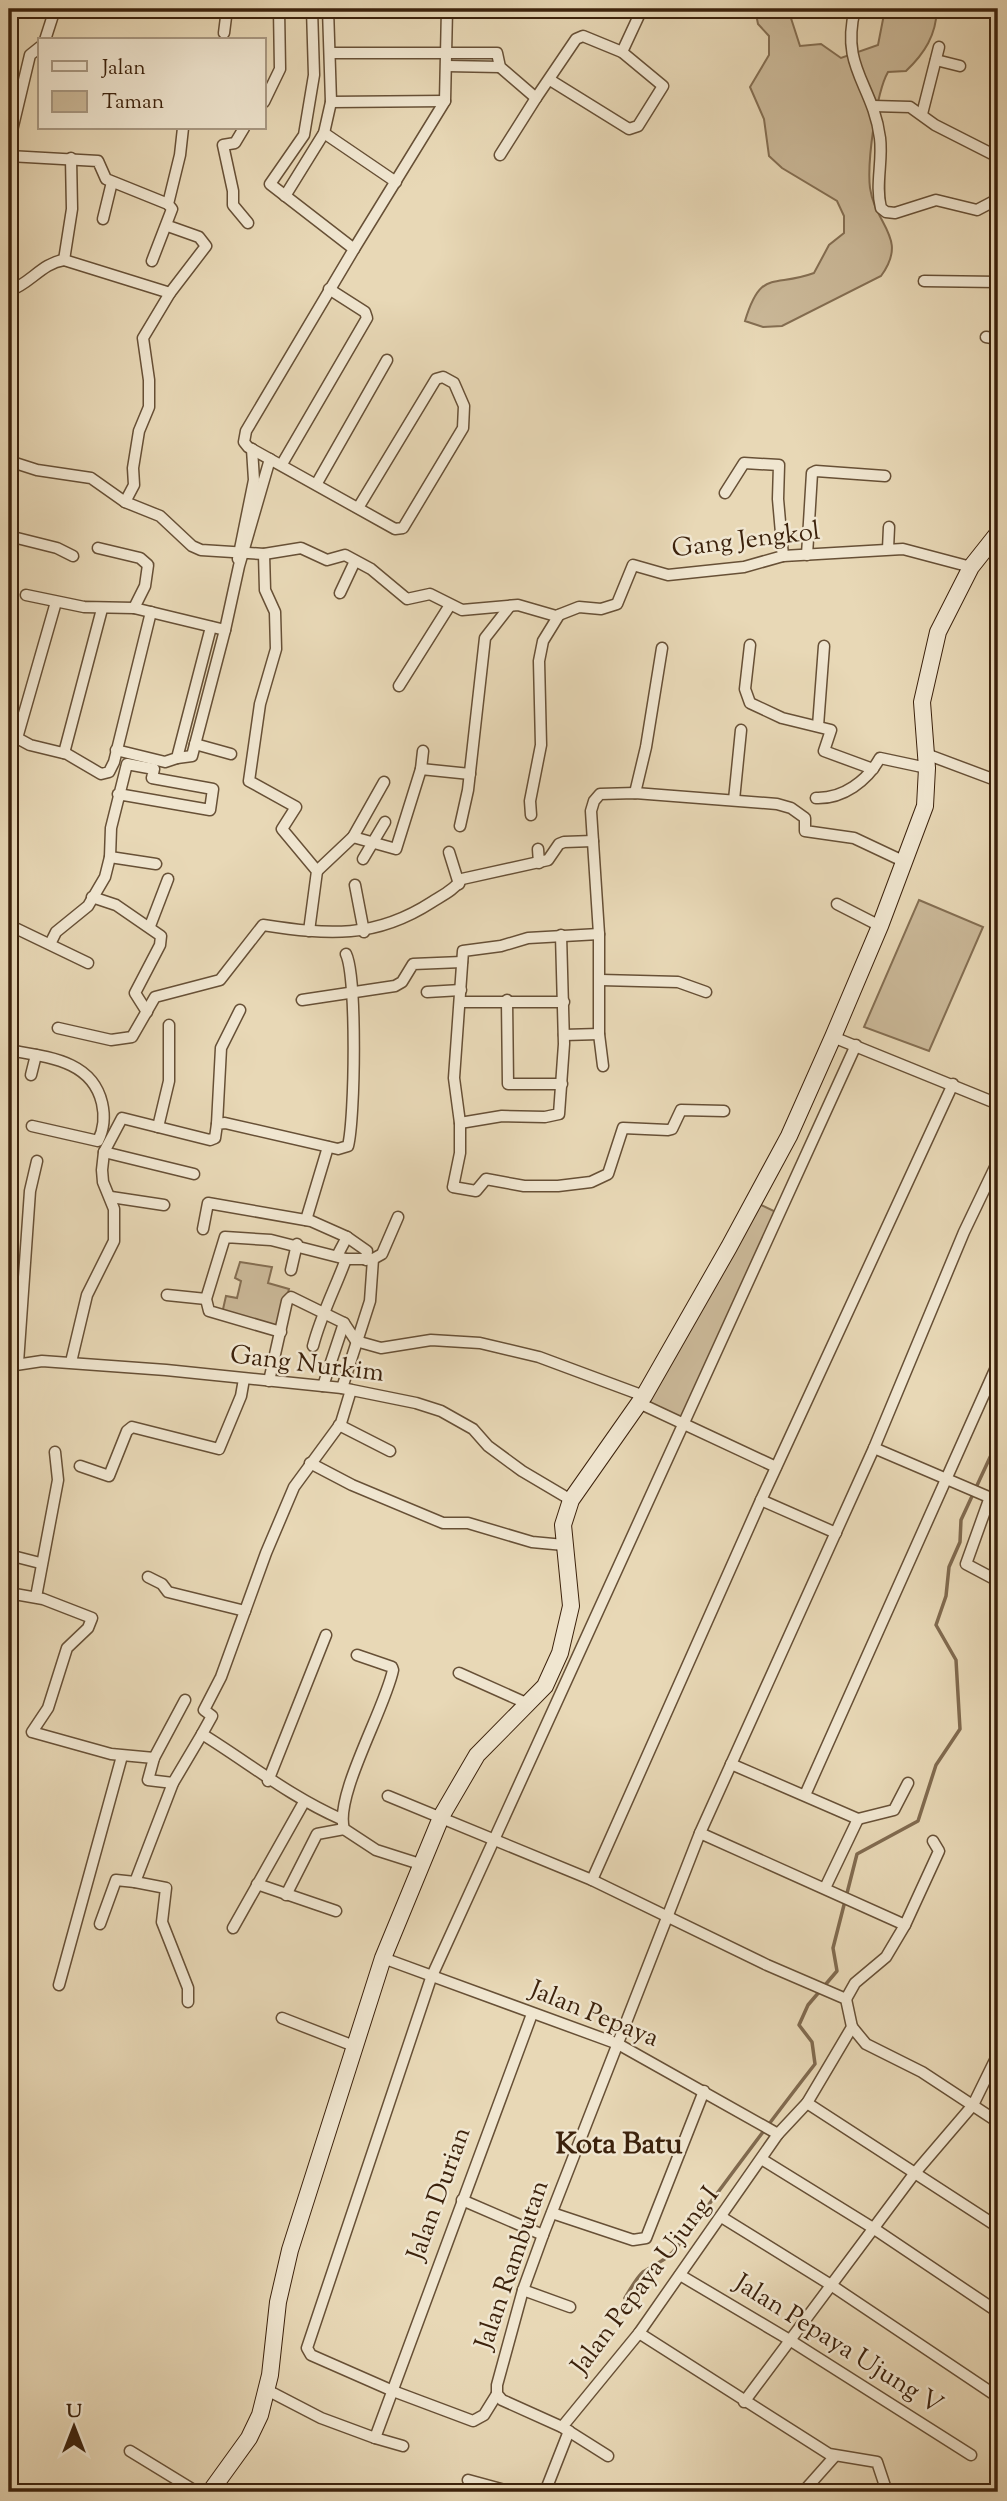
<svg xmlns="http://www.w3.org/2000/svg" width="1007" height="2501" viewBox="0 0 1007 2501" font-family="'Sorts Mill Goudy',serif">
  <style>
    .green { fill: #cbb999; stroke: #846e52; stroke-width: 2 }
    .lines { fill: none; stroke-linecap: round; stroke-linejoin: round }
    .stream { stroke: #806a4f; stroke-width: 3.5 }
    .street-casing { stroke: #675036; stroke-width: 13 }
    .secondary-casing { stroke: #3c220c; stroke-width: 18 }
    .street { stroke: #f0e6d0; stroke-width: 10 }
    .secondary { stroke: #f0e6d0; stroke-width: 16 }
    .labels { text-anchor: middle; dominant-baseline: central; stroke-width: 5; stroke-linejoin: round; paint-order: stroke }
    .street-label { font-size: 26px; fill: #3c220c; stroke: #f0e6d0 }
    .quarter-label { font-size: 30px; font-weight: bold; fill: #3c220c; stroke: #f0e6d0 }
  </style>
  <rect width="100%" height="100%" fill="#e8d8b6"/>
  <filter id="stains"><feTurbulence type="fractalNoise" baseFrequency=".00286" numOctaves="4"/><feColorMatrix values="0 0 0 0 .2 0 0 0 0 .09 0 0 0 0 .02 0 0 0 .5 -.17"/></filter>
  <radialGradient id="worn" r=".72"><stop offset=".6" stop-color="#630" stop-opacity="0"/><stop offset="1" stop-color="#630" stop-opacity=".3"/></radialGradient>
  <!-- green -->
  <g class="green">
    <path d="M755 9H788L800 46 821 44 841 58 878 45 885 9H937C936 35 925 53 906 71L888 72C876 93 867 163 870 188 875 225 909 238 881 276L782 326 763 327 745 321C761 268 773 288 814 273L829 245 844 233V216L837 201 782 168 769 156 764 119 750 87 769 55V36L758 24Z"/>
    <path d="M919 900 983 927 929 1051 864 1027Z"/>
    <path d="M759 1204 778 1213 681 1419 643 1401Z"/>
    <path d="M240 1262 272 1267 268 1283 289 1289 278 1332 221 1318 226 1296 237 1298 241 1281 235 1278Z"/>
  </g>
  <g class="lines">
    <!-- stream -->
    <path class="stream" d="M625 2298C630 2290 636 2278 643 2272 655 2264 669 2259 677 2247 723 2186 768 2124 815 2064L812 2042 799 2025 808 2005 837 1971 833 1948 857 1854 918 1821 936 1765 960 1729 956 1660 936 1625 946 1596 949 1567 960 1542 961 1520 998 1440"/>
    <!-- street casing -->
    <g class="street-casing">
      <g id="street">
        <path d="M312 9 314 75 304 135 270 184 354 249 246 431 244 442 248 447 395 529 403 528 463 428 464 406 454 383 443 377 436 379 358 508"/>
        <path d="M855 9C840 68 873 84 880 138 883 161 875 185 881 208L886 212 895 213 936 200 977 210 998 199"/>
        <path d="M224 33 227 9"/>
        <path d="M45 40 55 9"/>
        <path d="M622 52 642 9"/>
        <path d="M332 53H497L500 67 536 98 576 39 583 36 622 52 663 86 638 126 629 129 550 80"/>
        <path d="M936 60 960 66"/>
        <path d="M447 66 500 67"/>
        <path d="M264 102 280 69 279 9"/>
        <path d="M331 102 445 101"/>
        <path d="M873 106 910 107 935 125 998 157"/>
        <path d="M922 114 939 47"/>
        <path d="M244 128 235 143 223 145 233 191V205L248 223"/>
        <path d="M324 133 396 182"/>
        <path d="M9 143 30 55 40 47"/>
        <path d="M500 155 536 98"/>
        <path d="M9 156 98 161 106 179 168 204"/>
        <path d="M285 196 324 133 331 102 328 9"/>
        <path d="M103 219 112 182"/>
        <path d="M354 249 445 101 447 9"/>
        <path d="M64 260 72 209 71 158"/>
        <path d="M152 261 172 209 168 204 180 155 183 128"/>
        <path d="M924 281 998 282"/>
        <path d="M9 291C30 284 42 263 64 260L170 293"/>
        <path d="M986 337 998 339"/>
        <path d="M9 461 37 470 91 478 125 502 160 516 192 546 201 550 264 554 301 548 327 560 345 555 371 569 407 599 430 594 462 610 518 605 556 616 579 607 601 609 617 604 633 565 668 575 744 567 783 556 903 549 971 567"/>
        <path d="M282 464 367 318 365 312 329 289"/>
        <path d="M317 483 387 360"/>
        <path d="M725 493 744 463 779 465 778 499 783 556"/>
        <path d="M125 502 134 485 133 468 139 431 149 407V380L143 338 170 293 206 246 199 237 168 226"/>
        <path d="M9 536 57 548 73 556"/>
        <path d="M98 548 140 558 148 565 145 586 134 608"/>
        <path d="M888 549 889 527"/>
        <path d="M264 554 265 590 275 612 276 649 260 704 249 781 296 807 282 829 317 871 309 931"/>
        <path d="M807 555 812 473 816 471 885 476"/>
        <path d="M238 559 254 480 252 449"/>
        <path d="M340 593 355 561"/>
        <path d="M26 595 84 607 134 608 225 630 192 756 177 758"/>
        <path d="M56 602 17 738 30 745 67 754 101 774 109 772 114 762 151 612"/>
        <path d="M225 630 239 566 270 459"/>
        <path d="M750 645 745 689 750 703 782 718 831 730 824 751 873 769"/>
        <path d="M399 686 450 605"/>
        <path d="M818 726 824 646"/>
        <path d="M195 744 231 754"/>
        <path d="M116 750 165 762 177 758 211 627"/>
        <path d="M64 753 102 609"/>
        <path d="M926 754 998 781"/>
        <path d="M421 769 423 751"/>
        <path d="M635 793 646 747 662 648"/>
        <path d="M816 798C843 799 867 781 880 758L927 768"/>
        <path d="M734 800 741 730"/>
        <path d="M531 815 530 801 541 745 539 661 543 641 559 615"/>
        <path d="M460 826 468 790 485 638 510 606"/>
        <path d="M353 837 384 782"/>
        <path d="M538 849 539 863"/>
        <path d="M449 852 459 884"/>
        <path d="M110 857 156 864"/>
        <path d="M363 859 385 822"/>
        <path d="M317 871 353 837 396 849 421 769 470 774"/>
        <path d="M355 885 364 932"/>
        <path d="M92 897 116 905 161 936 160 945 135 993 147 1012"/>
        <path d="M837 904 880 926"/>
        <path d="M9 925 88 963"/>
        <path d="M150 926 168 879"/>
        <path d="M599 934 528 938 501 946 463 951 454 1078 460 1123V1153L453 1187 476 1191 486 1179 524 1186H558L591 1182 608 1174 623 1128 668 1130 672 1129 681 1110 724 1111"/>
        <path d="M50 944 56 932 88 906 105 877 110 857 111 828 127 764 154 769 152 778 213 789 210 810 118 794"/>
        <path d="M601 980 678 982 706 992"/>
        <path d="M427 992 461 990"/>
        <path d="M302 1000 395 986 402 982 413 964 462 962"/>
        <path d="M507 1000 508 1084H562"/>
        <path d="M460 1002H564"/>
        <path d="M58 1028 111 1040 132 1037 155 997 220 980 263 925C328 935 375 939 432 902 443 895 454 890 462 879L548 860 559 844 564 842 593 841"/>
        <path d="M564 1035 599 1034"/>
        <path d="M833 1037 998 1104"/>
        <path d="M9 1050C47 1057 92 1060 102 1103 105 1116 104 1129 98 1141L32 1126"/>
        <path d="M603 1066 599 1034V934L591 811 594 801 600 794 635 793 777 804 791 808 805 818V831L854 838 905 862"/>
        <path d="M31 1075 36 1055"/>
        <path d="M460 1123 502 1116 545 1117 559 1114 564 1044 561 935"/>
        <path d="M217 1124 221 1048 240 1010"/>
        <path d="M158 1127 169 1081V1025"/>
        <path d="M104 1152 194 1174"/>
        <path d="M111 1197 164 1205"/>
        <path d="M306 1220 328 1147"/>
        <path d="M203 1229 208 1203 311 1221 347 1237 337 1256"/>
        <path d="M347 1237 367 1251 366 1260"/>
        <path d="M291 1270 297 1244"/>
        <path d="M167 1295 206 1299"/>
        <path d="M281 1332 209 1311 206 1299 225 1237 271 1240 346 1259H373L382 1254 398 1217"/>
        <path d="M313 1346C321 1315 335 1289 346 1259"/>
        <path d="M71 1362 87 1295 114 1241V1209L103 1182 102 1170 104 1152 122 1118 210 1140 215 1138 217 1124 225 1123 338 1149 348 1146C355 1118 357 977 346 954"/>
        <path d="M18 1363 30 1191 37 1161"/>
        <path d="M9 1366 42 1361 166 1370 342 1388 416 1403 441 1411 473 1429 488 1446 522 1471 571 1500"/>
        <path d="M269 1381 287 1301 291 1297 344 1323 356 1341 381 1348 431 1340 480 1343 539 1357 644 1396"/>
        <path d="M323 1386 344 1323"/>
        <path d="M342 1388 370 1301 373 1259"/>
        <path d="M639 1403 776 1467"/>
        <path d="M339 1425 390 1451"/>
        <path d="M874 1448 998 1501"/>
        <path d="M310 1463 352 1485 443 1523H468L532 1542 564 1545"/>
        <path d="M80 1466 109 1476 127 1431 132 1427 219 1449 241 1396 244 1379"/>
        <path d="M990 1497 966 1564 998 1581"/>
        <path d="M761 1500 836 1533"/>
        <path d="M9 1555 40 1563"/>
        <path d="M148 1577 162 1584 168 1592 245 1611"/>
        <path d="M9 1593 43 1599 92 1618 88 1628 67 1648 48 1708 32 1732 111 1754 154 1758"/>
        <path d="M36 1597 58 1480 55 1452"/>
        <path d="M357 1655 392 1667 393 1670C385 1709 334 1796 344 1829L376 1850 423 1865"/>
        <path d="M459 1673 526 1703"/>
        <path d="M731 1764 858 1819 825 1888"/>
        <path d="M268 1781 326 1635"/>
        <path d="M173 1783 148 1780 154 1758 185 1700"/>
        <path d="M805 1795 998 1363"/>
        <path d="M388 1796 592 1880 767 1965 846 1999 852 2027 807 2103 998 2227"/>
        <path d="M341 1819C289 1796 249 1763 202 1734L212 1716 204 1710 221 1677 266 1553 294 1487 341 1423 351 1390"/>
        <path d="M858 1819 894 1810 908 1783"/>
        <path d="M700 1833 874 1448 964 1232 998 1161"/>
        <path d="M592 1880 761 1500 953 1084"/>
        <path d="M257 1884 336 1911"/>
        <path d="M286 1895 317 1834 344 1829"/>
        <path d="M100 1924 116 1880 135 1882"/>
        <path d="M905 1925 939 1851 933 1841"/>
        <path d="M233 1928 304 1802"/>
        <path d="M383 1958 618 2044 778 2134"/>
        <path d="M59 1985 122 1756"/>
        <path d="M188 2002V1988L162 1922 166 1888 135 1882 173 1783 202 1734"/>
        <path d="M282 2018 354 2046"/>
        <path d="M852 2027 866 2044 922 2072 998 2122"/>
        <path d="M763 2160 873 2228 998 2312"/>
        <path d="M462 2200 543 2235"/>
        <path d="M552 2213 633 2240 646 2238 704 2091"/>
        <path d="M723 2218 831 2285 998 2397"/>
        <path d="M680 2275 788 2339 971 2455"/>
        <path d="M523 2290 570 2307"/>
        <path d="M639 2333 829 2454 877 2462 887 2492"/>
        <path d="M267 2390 321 2418 375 2438"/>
        <path d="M497 2394 484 2415 473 2421 393 2391 311 2355 307 2348 431 1978 856 1045"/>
        <path d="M744 2402 914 2174 973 2105 998 2054"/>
        <path d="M562 2427 639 2333 778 2134 807 2103"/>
        <path d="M403 2446 375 2438 532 2014"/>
        <path d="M130 2451 197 2492"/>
        <path d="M608 2456 562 2427 502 2400 497 2394V2385L523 2290 543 2235 700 1833 905 1925 886 1957 855 1983 846 1999"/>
        <path d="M468 2480 512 2492"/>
        <path d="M545 2492 569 2431"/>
        <path d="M803 2492 835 2456"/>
      </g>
    </g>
    <!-- secondary casing -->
    <g class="secondary-casing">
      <path id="secondary" d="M210 2492 249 2438 260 2415 270 2375 278 2302 290 2250 383 1958 442 1815 477 1755 545 1686 560 1653 571 1606 563 1525 571 1500 644 1396 729 1247 789 1136 833 1037 880 926 925 806 927 768 922 702 938 632 971 567 998 533"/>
    </g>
    <!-- street -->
    <use href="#street" class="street"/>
    <!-- secondary -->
    <use href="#secondary" class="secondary"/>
  </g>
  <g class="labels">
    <!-- street labels -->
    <g class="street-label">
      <text transform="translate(746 541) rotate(-7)">Gang Jengkol</text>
      <text transform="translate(307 1365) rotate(7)">Gang Nurkim</text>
      <text transform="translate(594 2015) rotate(22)">Jalan Pepaya</text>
      <text transform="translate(440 2194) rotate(-70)">Jalan Durian</text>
      <text transform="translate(513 2265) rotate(-71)">Jalan Rambutan</text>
      <text transform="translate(646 2281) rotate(-53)">Jalan Pepaya Ujung I</text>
      <text transform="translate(838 2345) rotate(32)">Jalan Pepaya Ujung V</text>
    </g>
    <!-- quarter labels -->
    <g class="quarter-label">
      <text x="619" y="2145">Kota Batu</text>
    </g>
  </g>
  <!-- margin -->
  <rect width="1007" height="2501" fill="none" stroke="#e8d8b6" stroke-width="35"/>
  <rect x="10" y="10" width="986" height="2480" fill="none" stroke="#3c220c" stroke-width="3.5"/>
  <rect x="18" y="18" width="972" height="2466" fill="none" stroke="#3c220c" stroke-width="2"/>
  <!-- legend -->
  <rect x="38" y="38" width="228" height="91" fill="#f0e6d0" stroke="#a89882" stroke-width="2"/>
  <rect x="52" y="61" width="35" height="10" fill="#f0e6d0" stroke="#a89882" stroke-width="2"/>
  <text x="102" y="74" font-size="21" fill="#3c220c">Jalan</text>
  <rect x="52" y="91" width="35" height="21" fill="#cbb999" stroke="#a89882" stroke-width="2"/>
  <text x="102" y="108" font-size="21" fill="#3c220c">Taman</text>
  <!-- north arrow -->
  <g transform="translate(74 2427)" stroke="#f0e6d0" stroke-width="5" paint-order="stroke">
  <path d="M0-5L12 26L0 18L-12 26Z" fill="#3c220c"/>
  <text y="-10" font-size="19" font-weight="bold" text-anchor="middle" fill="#3c220c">U</text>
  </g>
  <rect width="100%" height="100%" filter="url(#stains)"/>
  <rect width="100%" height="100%" fill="url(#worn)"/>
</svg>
